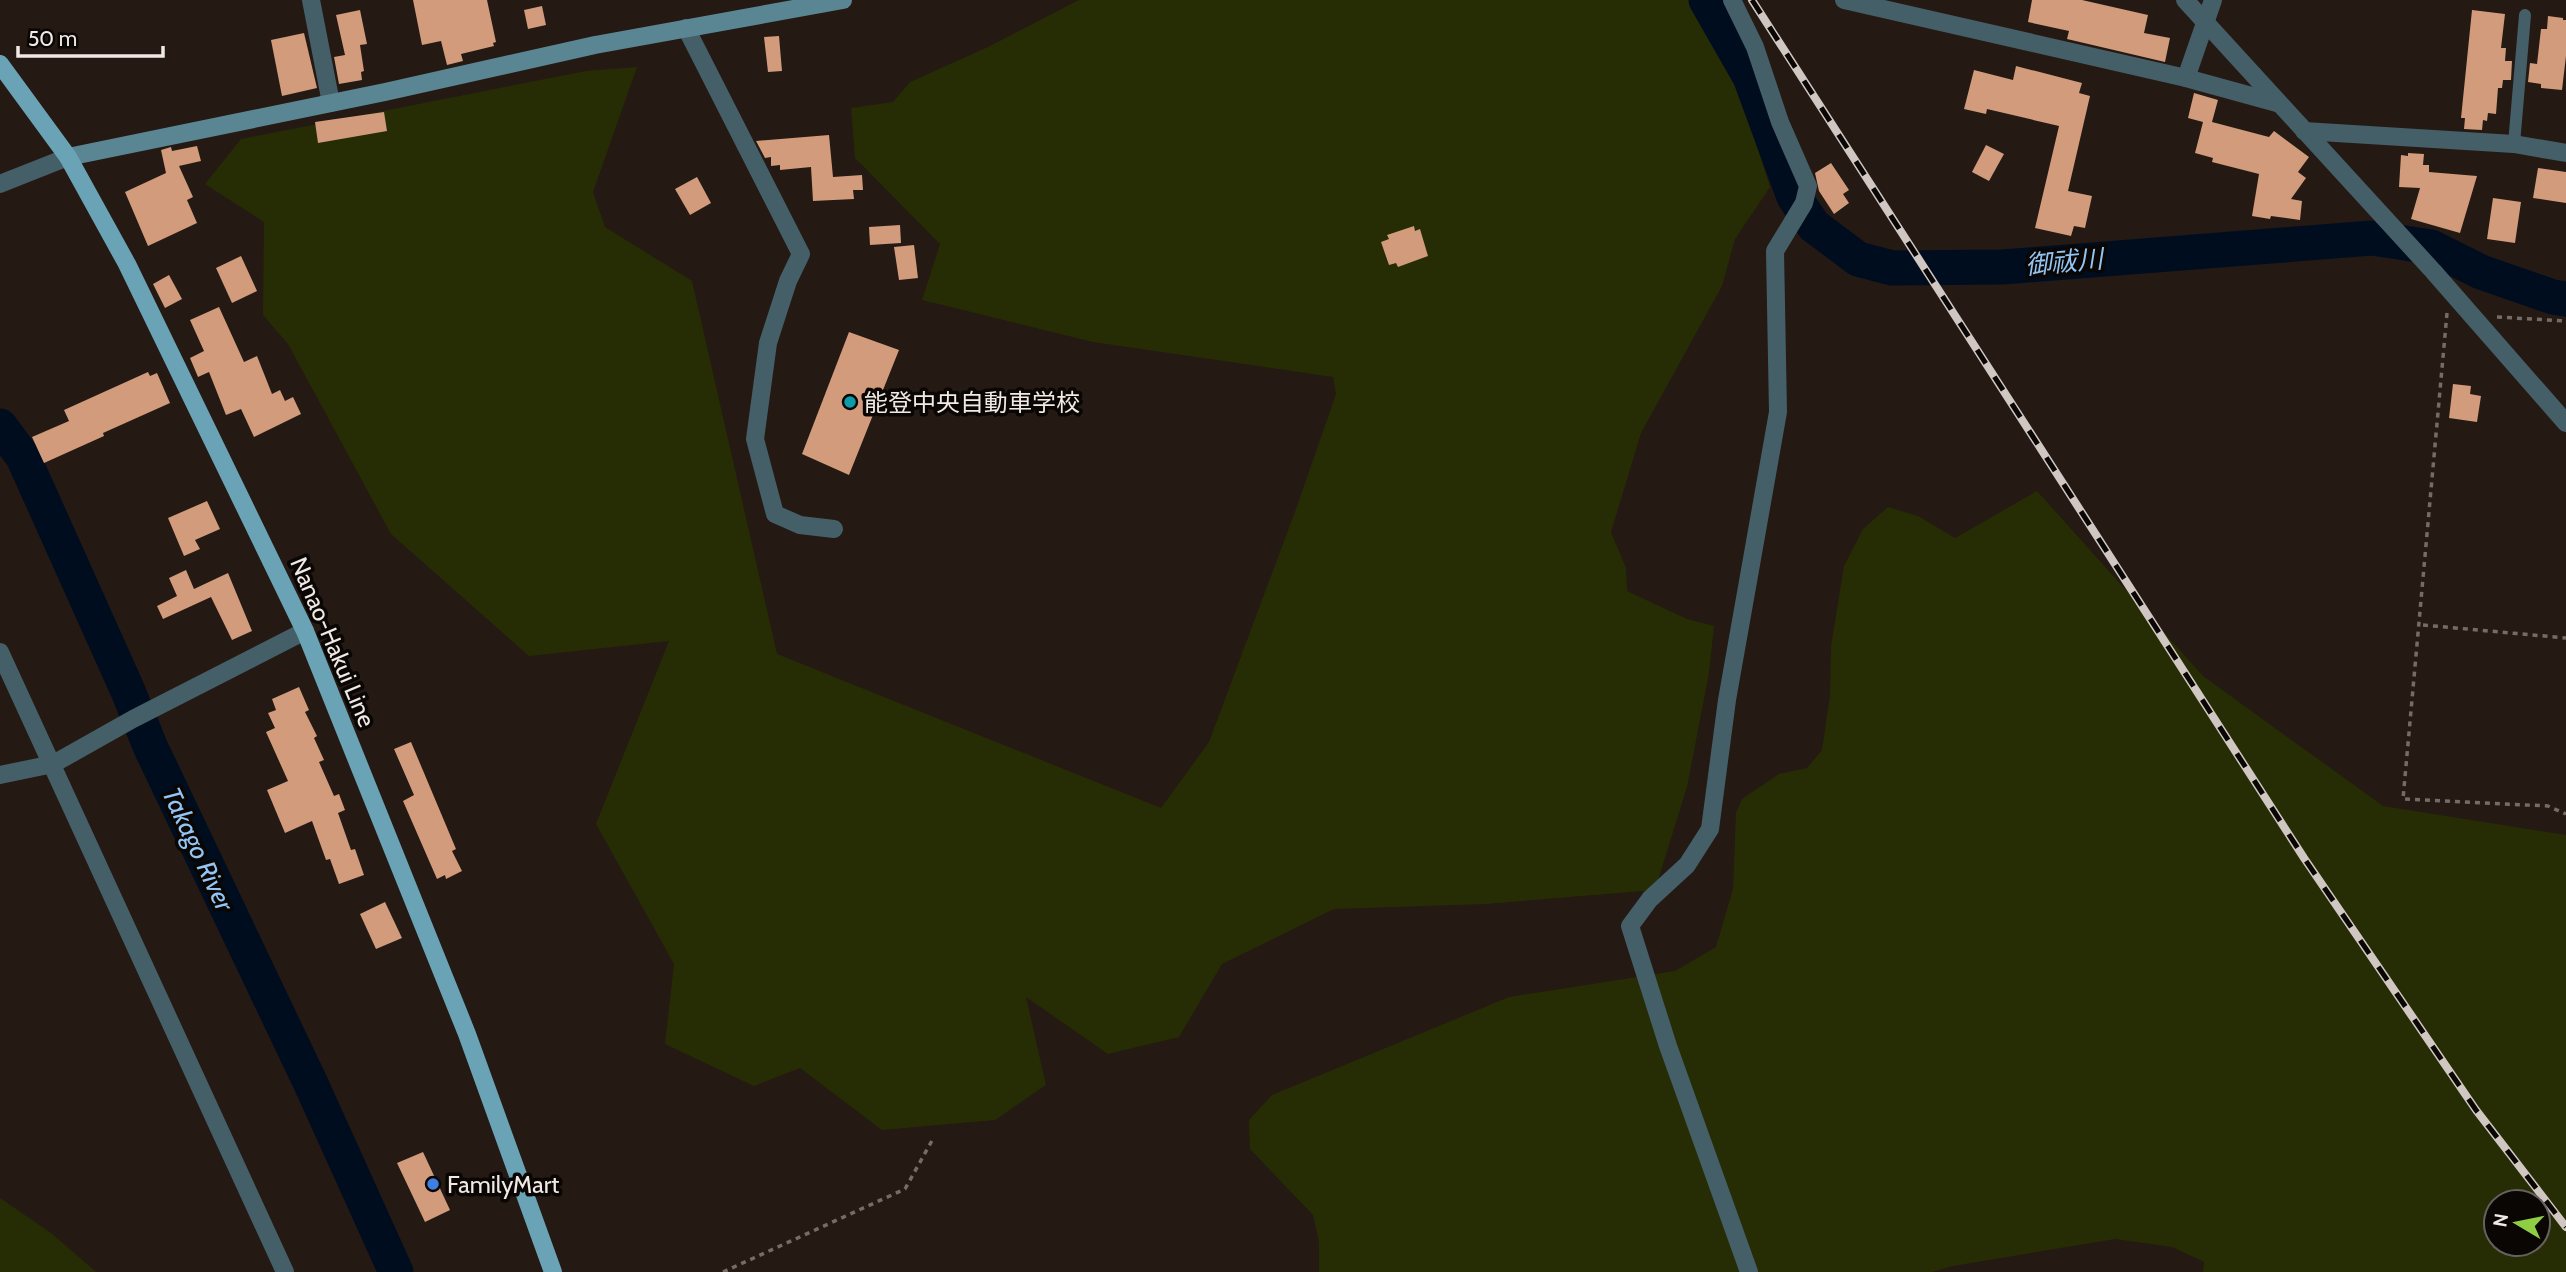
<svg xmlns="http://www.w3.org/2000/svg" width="2566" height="1272" viewBox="0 0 2566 1272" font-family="Cabin,'Noto Sans JP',sans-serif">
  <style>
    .green { fill: #262d04; fill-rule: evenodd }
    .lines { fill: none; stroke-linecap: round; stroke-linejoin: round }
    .river { stroke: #000d1f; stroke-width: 35 }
    .building { fill: #d19b7c }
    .path { stroke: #766c67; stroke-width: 3.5; stroke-dasharray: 5 5; stroke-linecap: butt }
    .lane { stroke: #455f68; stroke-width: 12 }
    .street { stroke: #455f68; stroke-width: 18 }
    .secondary { stroke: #5a8694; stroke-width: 18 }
    .primary { stroke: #6aa3b6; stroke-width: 18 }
    .rail-casing { stroke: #d0c7c3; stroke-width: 8 }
    .rail { stroke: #0a0604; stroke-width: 5; stroke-dasharray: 16; stroke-linecap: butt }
    .culture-dot { fill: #0f9aa8; stroke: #0a0604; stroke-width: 2.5 }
    .shop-dot { fill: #3f7fe0; stroke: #0a0604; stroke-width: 2.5 }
    .labels { text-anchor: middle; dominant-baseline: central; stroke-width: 7; stroke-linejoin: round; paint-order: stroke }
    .poi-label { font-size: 24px; fill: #f1e9e5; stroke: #0a0604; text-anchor: start }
    .street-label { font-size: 24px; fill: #f1e9e5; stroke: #0a0604 }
    .water-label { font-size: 26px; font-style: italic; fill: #92c5f5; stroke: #0a0604 }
  </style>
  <rect width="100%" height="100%" fill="#241913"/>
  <!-- green -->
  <g class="green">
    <path d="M1079 0H1693L1731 65 1770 187 1735 239 1722 286 1641 433 1611 532 1626 568 1627 591 1687 619 1714 626 1709 673 1687 787 1655 890 1486 904 1334 909 1222 964 1179 1037 1108 1054 1026 997 1046 1085 995 1120 882 1130 800 1068 754 1086 665 1044 674 964 596 824 669 641 529 656 391 534 288 344 263 315 264 222 205 184 241 139 586 71 637 67 593 192 605 227 692 281 777 654 1161 808 1209 742 1296 509 1336 394 1333 377 1093 342 922 300 940 244 855 158 851 108 893 102 910 82 988 47Z"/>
    <path d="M2037 491 2203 676 2383 806 2566 835V1272H2203L2204 1262 2172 1247 2115 1239 1953 1266 1932 1272H1319V1242L1313 1215 1250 1149 1249 1120 1272 1095 1509 997 1675 971 1716 947 1733 889 1736 813 1742 799 1779 774 1807 768 1822 750 1830 696 1831 646 1844 566 1863 529 1888 507 1918 516 1955 538ZM2496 1202H2538V1244H2496Z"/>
    <path d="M0 1198 51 1233 96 1272H0Z"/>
  </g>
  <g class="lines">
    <!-- river -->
    <g class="river">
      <path d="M1706 0 1750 77 1794 197 1814 226 1858 259 1892 268 2003 267 2372 238 2431 247 2481 272 2553 297 2566 299"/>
      <path d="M0 426 23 457 128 691 150 746 311 1084 396 1272"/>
    </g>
  </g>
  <!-- building -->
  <g class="building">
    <path d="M413 0H487L496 42 493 43 494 46 461 54 463 61 447 65 441 41 422 45Z"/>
    <path d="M2032 0H2082L2148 15 2144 33 2170 38 2165 62 2067 39 2069 31 2028 22Z"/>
    <path d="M542 6 546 25 528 29 524 10Z"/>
    <path d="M360 10 367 44 360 45 364 71 361 72 362 80 339 84 334 57 345 55 336 15Z"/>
    <path d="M2472 10 2505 14 2501 48H2506L2505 61H2512L2511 80H2503L2502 88H2498L2496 114 2488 113 2487 121 2483 120 2482 130 2464 129 2465 118H2461Z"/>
    <path d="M2548 16 2563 18V20H2566V56L2562 90 2541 88V84L2528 82 2530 63 2537 64 2541 29H2547Z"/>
    <path d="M304 33 317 88 282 96 271 40Z"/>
    <path d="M779 36 782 71 768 72 764 37Z"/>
    <path d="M2016 66 2082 83 2079 93 2090 96 2068 191 2092 196 2085 228 2074 226 2071 236 2035 228 2059 126 1987 109 1986 114 1964 109 1974 70 2013 80Z"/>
    <path d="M2194 93 2218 100 2212 122 2269 137 2274 131 2309 157 2298 172 2306 178 2291 199 2302 201 2300 220 2271 216 2270 219 2252 216 2259 174 2212 162 2213 158 2195 153 2203 122 2188 118Z"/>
    <path d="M384 112 387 131 318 143 315 122Z"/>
    <path d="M829 135 833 177 862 175 863 190H853L854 199 813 201 811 167 780 170V165L771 166V157L765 158 756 141Z"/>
    <path d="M1986 145 2004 154 1989 181 1972 172Z"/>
    <path d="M197 146 201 161 179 166 193 197 187 200 197 223 148 246 125 192 166 173 161 150 171 147 172 151Z"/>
    <path d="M2408 153 2424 154 2423 165H2429V172L2477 176 2460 233 2411 219 2420 188 2399 187 2401 155 2408 156Z"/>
    <path d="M1831 163 1849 190 1843 194 1849 203 1834 214 1819 191 1815 173Z"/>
    <path d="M2538 168 2566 172V203L2533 198Z"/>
    <path d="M697 177 711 203 690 215 675 189Z"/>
    <path d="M2493 198 2521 202 2515 243 2487 239Z"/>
    <path d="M900 225 901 243 870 245 869 227Z"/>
    <path d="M1414 226 1415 231 1420 229 1428 256 1398 267 1396 263 1389 265 1381 242 1389 239 1387 235Z"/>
    <path d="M914 245 918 278 899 280 894 247Z"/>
    <path d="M241 256 257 291 232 303 216 268Z"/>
    <path d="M169 275 182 299 165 308 153 284Z"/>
    <path d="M219 307 244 362 257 356 272 394 280 390 285 401 293 397 301 414 254 437 241 409 226 415 209 372 198 377 190 358 204 351 190 320Z"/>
    <path d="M849 332 899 350 849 475 802 454Z"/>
    <path d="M148 372 150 376 157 373 170 403 103 433 104 436 44 463 32 437 69 421 64 410Z"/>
    <path d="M2453 384 2471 386 2470 394 2481 396 2477 422 2449 418Z"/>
    <path d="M207 501 220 529 195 540 200 549 184 556 168 518Z"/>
    <path d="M186 570 194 589 228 573 252 631 232 640 211 597 163 619 157 606 177 596 169 578Z"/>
    <path d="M299 687 309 710 305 712 317 736 314 738 324 760 319 762 334 796 339 794 345 810 338 813 351 850 355 849 364 875 339 884 330 859 326 860 312 821 285 833 267 790 288 781 266 732 275 728 268 713 276 710 272 699Z"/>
    <path d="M411 742 456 849 452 851 462 871 446 879 445 875 437 879 403 801 414 795 394 749Z"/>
    <path d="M385 902 402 938 376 949 360 914Z"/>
    <path d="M423 1152 450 1210 425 1222 397 1163Z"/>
  </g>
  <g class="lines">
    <!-- path -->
    <g class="path">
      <path d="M2447 313 2403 799 2548 806 2566 814"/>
      <path d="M2497 317 2566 321"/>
      <path d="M2423 625 2566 638"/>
      <path d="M723 1272 905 1189 934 1137"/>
    </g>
    <!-- lane -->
    <path class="lane" d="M2514 144 2525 15"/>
    <!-- street -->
    <g class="street">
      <path d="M311 0 331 103"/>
      <path d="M1732 0 1755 47 1780 122 1808 186 1804 203 1775 251 1778 412 1727 700 1710 829 1687 865 1650 899 1630 926 1668 1046 1749 1272"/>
      <path d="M1844 0 2186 78 2213 0"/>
      <path d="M2185 0 2433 271 2566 423"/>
      <path d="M686 28 801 254 788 281 768 343 755 439 775 514 800 525 834 529"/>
      <path d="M2186 78 2277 103"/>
      <path d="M2304 131 2514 144 2566 153"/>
      <path d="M0 184 68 157"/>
      <path d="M0 652 285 1272"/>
      <path d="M0 775 53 764 133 719 305 631"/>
    </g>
    <!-- secondary -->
    <path class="secondary" d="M68 157 385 92 595 45 843 0"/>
    <!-- primary -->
    <path class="primary" d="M0 64 68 157 127 264 305 631 467 1034 553 1272"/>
    <!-- rail casing -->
    <g class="rail-casing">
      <path id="rail" d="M1752 0 2304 858 2476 1110 2566 1227"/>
    </g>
    <!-- rail -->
    <use href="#rail" class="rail"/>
  </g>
  <!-- markers -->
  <circle class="culture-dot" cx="850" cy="402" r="7"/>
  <circle class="shop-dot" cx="433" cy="1184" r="7"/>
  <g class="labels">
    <!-- poi labels -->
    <g class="poi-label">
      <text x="864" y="402">能登中央自動車学校</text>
      <text x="447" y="1184">FamilyMart</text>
    </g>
    <!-- street labels -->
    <g class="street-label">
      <text transform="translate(333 642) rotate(67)">Nanao-Hakui Line</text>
    </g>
    <!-- water labels -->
    <g class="water-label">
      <text transform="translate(2064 262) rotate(-5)">御祓川</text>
      <text transform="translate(198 849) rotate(65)">Takago River</text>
    </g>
  </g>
  <!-- north arrow -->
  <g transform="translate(2517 1223) rotate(280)"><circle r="33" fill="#0a0604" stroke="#66615e" stroke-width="2"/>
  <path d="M0-5L12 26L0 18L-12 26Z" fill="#8fcd42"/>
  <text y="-10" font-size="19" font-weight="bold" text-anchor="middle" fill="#f1e9e5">N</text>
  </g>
  <!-- scale -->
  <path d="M18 46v10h145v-10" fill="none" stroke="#f1e9e5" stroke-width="3.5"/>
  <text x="28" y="46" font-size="21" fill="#f1e9e5" stroke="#0a0604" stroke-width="5" paint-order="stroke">50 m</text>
</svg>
